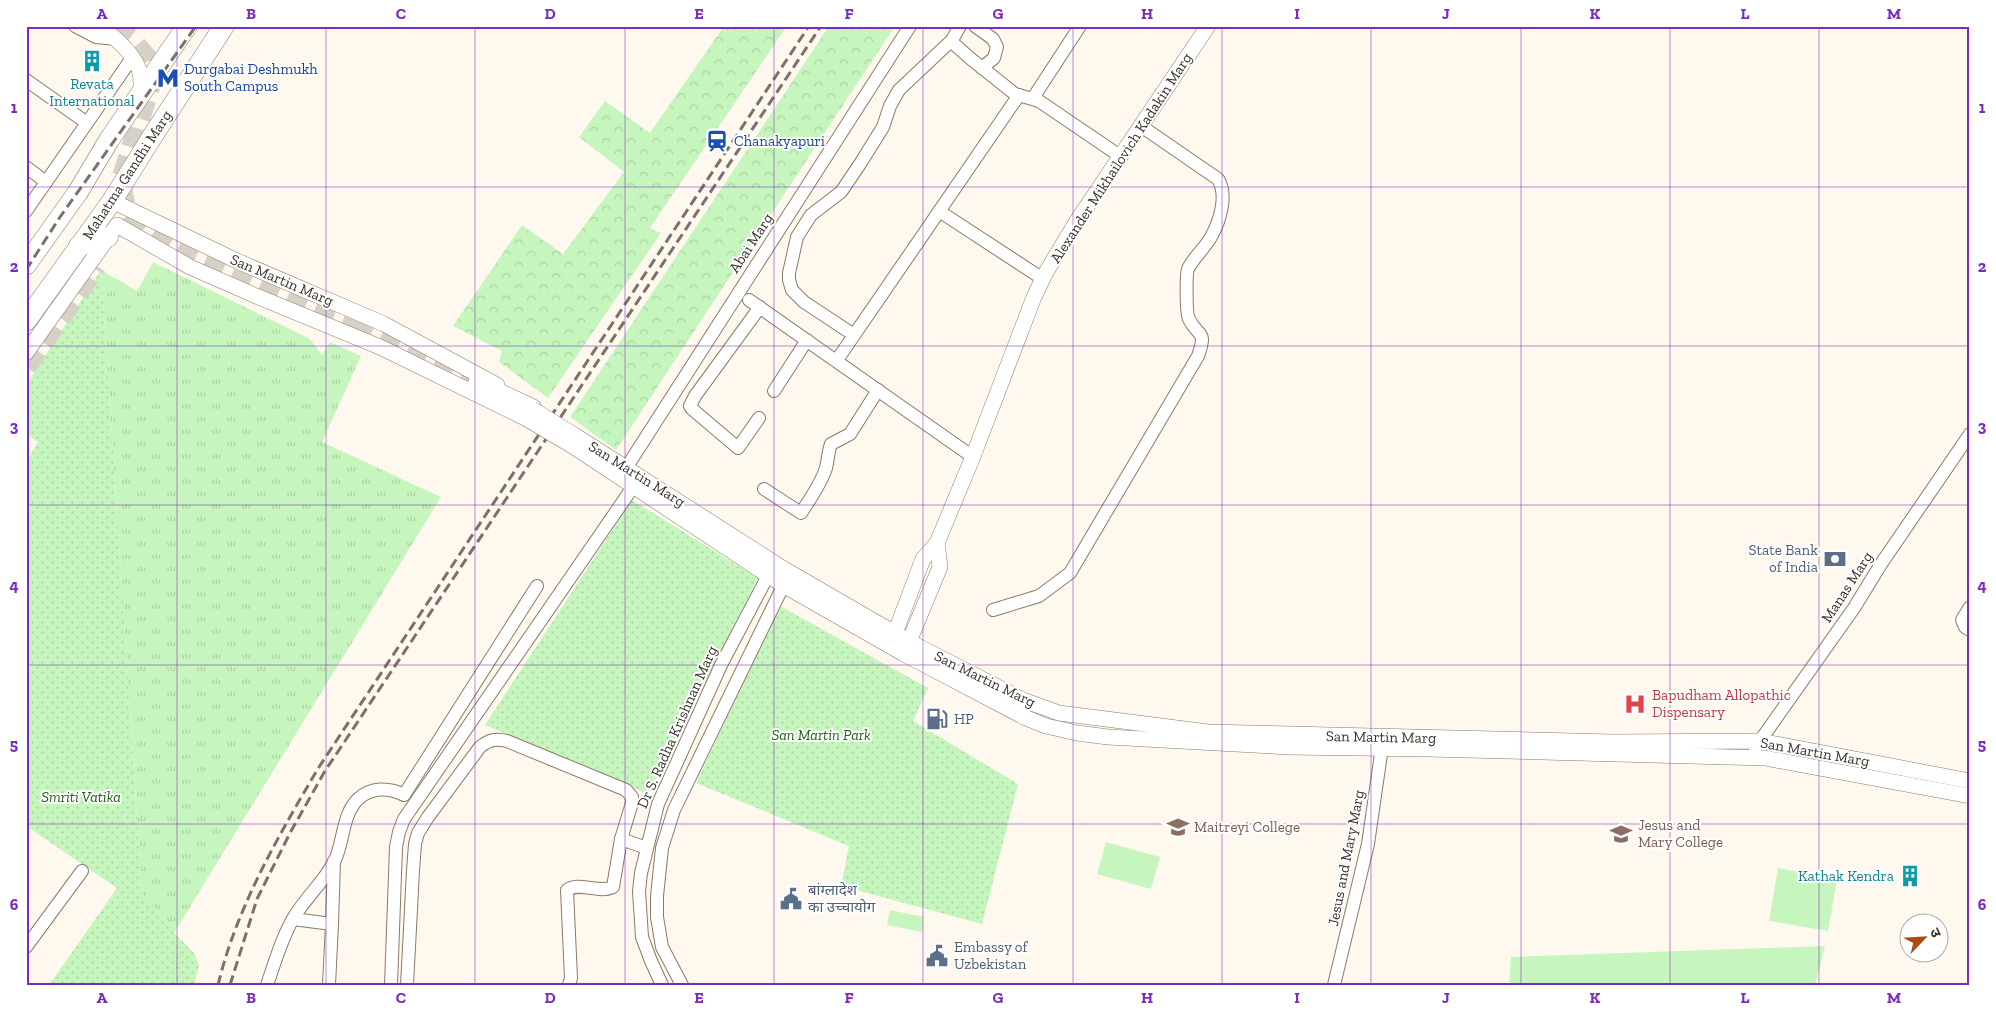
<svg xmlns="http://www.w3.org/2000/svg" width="1996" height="1011" viewBox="0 0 1996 1011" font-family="'Zilla Slab','Noto Sans Devanagari',serif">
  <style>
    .grass { fill: url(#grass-tufts) }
    .forest { fill: url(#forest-crowns) }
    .park { fill: url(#park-dots) }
    .pitch { fill: #c6f5be }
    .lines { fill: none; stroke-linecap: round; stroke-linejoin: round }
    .primary-tunnel { stroke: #d7d0c7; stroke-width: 20; stroke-dasharray: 20 10; stroke-linecap: butt }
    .minor-casing { stroke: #897b66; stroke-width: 14 }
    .tertiary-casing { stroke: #897b66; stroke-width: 16 }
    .primary-casing { stroke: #897b66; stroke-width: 21 }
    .minor { stroke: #fff; stroke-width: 12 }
    .tertiary { stroke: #fff; stroke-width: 15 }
    .primary { stroke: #fff; stroke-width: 20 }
    .rail { stroke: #787269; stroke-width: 3; stroke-dasharray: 10 5; stroke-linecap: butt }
    .tertiary-bridge-casing { stroke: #897b66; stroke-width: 16; stroke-linecap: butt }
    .tertiary-bridge { stroke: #fff; stroke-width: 15 }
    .grid { fill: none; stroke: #7b2cbf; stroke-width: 1; stroke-opacity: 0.55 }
    .labels { text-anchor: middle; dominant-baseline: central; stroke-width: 4; stroke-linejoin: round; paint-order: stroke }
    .transit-label { font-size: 15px; fill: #164399; stroke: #fff; text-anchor: start }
    .culture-label { font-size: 15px; fill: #0d838f; stroke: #fff }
    .street-label { font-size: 15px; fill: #383229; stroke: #fff }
    .service-label { font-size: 15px; fill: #4e5e75; stroke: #fff; text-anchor: start }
    .health-label { font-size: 15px; fill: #be3a42; stroke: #fff; text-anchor: start }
    .park-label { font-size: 15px; font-style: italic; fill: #1e6310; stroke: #fff }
    .education-label { font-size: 15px; fill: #785e54; stroke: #fff; text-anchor: start }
    .neatline { fill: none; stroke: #7b2cbf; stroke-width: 2 }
    .grid-label { font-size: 16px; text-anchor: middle; font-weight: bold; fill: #7b2cbf }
  </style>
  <defs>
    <pattern id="grass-tufts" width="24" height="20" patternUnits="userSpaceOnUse" patternTransform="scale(1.25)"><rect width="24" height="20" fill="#c6f5be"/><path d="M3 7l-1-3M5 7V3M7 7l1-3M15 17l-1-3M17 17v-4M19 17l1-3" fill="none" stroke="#abd2a3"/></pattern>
    <pattern id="forest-crowns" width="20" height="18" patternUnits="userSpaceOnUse" patternTransform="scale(1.25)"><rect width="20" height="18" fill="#c6f5be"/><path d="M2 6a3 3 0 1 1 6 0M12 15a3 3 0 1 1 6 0" fill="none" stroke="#abd2a3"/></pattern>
    <pattern id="park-dots" width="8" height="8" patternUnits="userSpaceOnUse" patternTransform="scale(1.25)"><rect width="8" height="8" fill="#c6f5be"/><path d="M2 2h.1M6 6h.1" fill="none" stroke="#abd2a3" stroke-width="1.8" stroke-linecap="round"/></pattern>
  </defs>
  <rect width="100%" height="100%" fill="#fff8ef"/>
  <!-- grass -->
  <path class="grass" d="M153 262 310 339 322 355 330 342 361 356 322 442 441 497 174 933 142 893 101 270 137 291Z"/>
  <!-- forest -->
  <g class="forest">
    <path d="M724 26H787L650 228 661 233 548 398 499 362 502 351 453 326 522 225 563 254 624 172 579 137 605 101 650 133Z"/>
    <path d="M829 26H895L616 450 570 417Z"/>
  </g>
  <!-- park -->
  <g class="park">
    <path d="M101 270 142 893 174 933 194 953 199 965 194 985H49L117 888 26 826V462L38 442 26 434V385Z"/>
    <path d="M632 500 758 578 648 794 485 725Z"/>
    <path d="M780 606 928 688 913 721 1018 784 982 924 841 886 849 846 696 783Z"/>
  </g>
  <!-- pitch -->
  <g class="pitch">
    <path d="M1106 842 1160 857 1151 889 1097 874Z"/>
    <path d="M1778 868 1837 879 1828 931 1769 921Z"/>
    <path d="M890 910 924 917 922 932 887 925Z"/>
    <path d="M1825 946 1815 985H1509L1511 957Z"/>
  </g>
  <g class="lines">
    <!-- primary-tunnel -->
    <g class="primary-tunnel">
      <path d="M114 26 130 38 147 57 153 78 121 180C123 186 122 193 124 199 130 221 150 236 168 248L365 334"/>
      <path d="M354 323 429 357 478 384"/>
      <path d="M26 367 97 266"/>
    </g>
    <!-- minor casing -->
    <g class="minor-casing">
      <g id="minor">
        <path d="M75 26 96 37 117 39"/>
        <path d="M960 26 952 40 954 44 971 59 1015 94 1039 101 1120 156"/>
        <path d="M975 26 993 39 997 47 994 58 982 68"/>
        <path d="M26 80 87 123"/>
        <path d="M1033 98 1080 26"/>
        <path d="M26 167 46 182"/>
        <path d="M26 211 132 58"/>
        <path d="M939 211 1043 279"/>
        <path d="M749 300 973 457"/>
        <path d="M854 335 804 302 792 290 789 280V273L797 237 811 215 841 192 860 164 883 127 890 106 899 90 952 40"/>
        <path d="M837 360 1019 95"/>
        <path d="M774 391 807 340"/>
        <path d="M759 418 738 448 692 409 690 406 695 396 760 307"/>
        <path d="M621 476 910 26"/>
        <path d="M764 489 801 513C810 499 821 484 826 468 828 460 828 452 831 444L850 434 878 390"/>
        <path d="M1970 607 1962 620 1965 627 1970 630"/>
        <path d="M993 610 1039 596 1070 573 1198 356C1208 329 1197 337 1189 319 1186 314 1186 274 1188 269 1193 258 1205 248 1211 237 1220 221 1228 195 1218 179L1141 126"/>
        <path d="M1755 748 1854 608 1881 564 1970 434"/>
        <path d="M621 839 647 848"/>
        <path d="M293 919 332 924 334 861"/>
        <path d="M26 947 82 871"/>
        <path d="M267 985C275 962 282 937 294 917 306 897 325 881 335 860 344 841 342 815 358 799 371 787 389 787 404 795L537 586"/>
        <path d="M329 985 332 924"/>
        <path d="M391 985 396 847 399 832 404 819 633 487"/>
        <path d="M407 985 413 871 415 844 418 833 428 817 480 747C489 740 495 738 507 741L626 790 632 797V803L621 839 613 887C599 894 579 881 567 890L571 978 569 985"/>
        <path d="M662 985 651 961 642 937 639 891 641 873 658 804 721 665 772 568"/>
        <path d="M682 985 662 947 657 917V896L662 848 674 810 787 578"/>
        <path d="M1334 985 1368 844 1383 740"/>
      </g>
    </g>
    <!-- tertiary casing -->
    <g class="tertiary-casing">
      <g id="tertiary">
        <path d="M100 26C113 36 132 52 138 67 142 75 141 85 141 94"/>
        <path d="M112 201 237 261 384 324 497 385"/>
        <path d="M26 353 117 225 190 267 256 296 380 347 527 419"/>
        <path d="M576 436 784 569 910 642 1023 700 1059 713 1208 732 1612 742 1760 741 1970 781"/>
        <path d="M571 445 783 585 904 654 1024 717 1046 726 1077 733 1108 737 1289 747 1428 749 1765 758 1970 796"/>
        <path d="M892 641 923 559 937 543 972 459 1034 297 1045 274 1075 224 1208 26"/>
        <path d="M906 649 940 567 937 543"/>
      </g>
    </g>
    <!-- primary casing -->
    <g class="primary-casing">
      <g id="primary">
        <path d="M79 246 108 237"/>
        <path d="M26 265 78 192 109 140 187 26"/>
        <path d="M26 321 112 201 152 137 224 26"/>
        <path d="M478 384 532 409"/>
      </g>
    </g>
    <!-- minor -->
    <use href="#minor" class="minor"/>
    <!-- tertiary -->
    <use href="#tertiary" class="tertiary"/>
    <!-- primary -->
    <use href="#primary" class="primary"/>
    <!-- rail -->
    <g class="rail">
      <path d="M26 270 60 217 196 26"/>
      <path d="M218 985C237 906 279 835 319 767L809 26"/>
      <path d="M230 985 257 899 290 833 325 771 821 26"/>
    </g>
    <!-- tertiary-bridge casing -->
    <g class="tertiary-bridge-casing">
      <g id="tertiary-bridge">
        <path d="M532 409 576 436"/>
        <path d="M527 419 571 445"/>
      </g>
    </g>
    <!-- tertiary-bridge -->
    <use href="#tertiary-bridge" class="tertiary-bridge"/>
  </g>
  <!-- grid -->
  <path class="grid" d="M177 26V985M326 26V985M475 26V985M625 26V985M774 26V985M923 26V985M1073 26V985M1222 26V985M1371 26V985M1521 26V985M1670 26V985M1819 26V985M26 187H1970M26 346H1970M26 505H1970M26 665H1970M26 824H1970"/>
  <!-- icons -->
  <defs>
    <g id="building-bare" transform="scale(1.725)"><path d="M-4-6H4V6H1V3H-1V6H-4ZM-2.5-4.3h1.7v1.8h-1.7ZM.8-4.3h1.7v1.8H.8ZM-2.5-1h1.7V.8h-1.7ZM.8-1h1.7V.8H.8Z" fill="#0f9aa8" stroke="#fff" stroke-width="2.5" paint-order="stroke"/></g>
    <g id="metro-bare" transform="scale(1.725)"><path d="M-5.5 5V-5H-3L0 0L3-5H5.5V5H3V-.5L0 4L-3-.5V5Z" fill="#1a4fb4" stroke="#fff" stroke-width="2.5" paint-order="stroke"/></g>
    <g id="station-bare" transform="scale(1.725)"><path d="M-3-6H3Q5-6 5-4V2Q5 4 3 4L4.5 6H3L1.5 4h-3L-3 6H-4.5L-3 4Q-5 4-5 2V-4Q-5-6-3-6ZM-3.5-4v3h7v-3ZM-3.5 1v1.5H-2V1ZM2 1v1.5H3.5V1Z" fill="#1a4fb4" stroke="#fff" stroke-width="2.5" paint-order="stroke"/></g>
    <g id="bank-bare" transform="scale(1.725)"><path d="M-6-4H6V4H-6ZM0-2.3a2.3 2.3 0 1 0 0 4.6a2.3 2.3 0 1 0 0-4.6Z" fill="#5c6f8a" stroke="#fff" stroke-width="2.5" paint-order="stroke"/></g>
    <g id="hospital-bare" transform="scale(1.725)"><path d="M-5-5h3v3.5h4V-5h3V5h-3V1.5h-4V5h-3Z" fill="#e0444e" stroke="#fff" stroke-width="2.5" paint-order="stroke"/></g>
    <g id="fuel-bare" transform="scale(1.725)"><path d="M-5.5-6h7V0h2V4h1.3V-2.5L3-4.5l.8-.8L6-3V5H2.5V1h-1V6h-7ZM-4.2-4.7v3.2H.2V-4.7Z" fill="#5c6f8a" stroke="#fff" stroke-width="2.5" paint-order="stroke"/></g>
    <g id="university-bare" transform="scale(1.725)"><path d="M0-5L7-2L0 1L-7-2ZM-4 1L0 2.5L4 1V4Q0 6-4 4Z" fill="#8d6e63" stroke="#fff" stroke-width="2.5" paint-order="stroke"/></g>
    <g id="civic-bare" transform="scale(1.725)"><path d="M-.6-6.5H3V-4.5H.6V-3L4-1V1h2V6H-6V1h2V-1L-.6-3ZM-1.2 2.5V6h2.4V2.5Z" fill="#5c6f8a" stroke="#fff" stroke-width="2.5" paint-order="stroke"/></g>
  </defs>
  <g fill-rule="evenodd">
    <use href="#building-bare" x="92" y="61"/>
    <use href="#metro-bare" x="168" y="78"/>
    <use href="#station-bare" x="717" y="141"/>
    <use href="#bank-bare" x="1835" y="559"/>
    <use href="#hospital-bare" x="1635" y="704"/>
    <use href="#fuel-bare" x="937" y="719"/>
    <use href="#university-bare" x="1178" y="827"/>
    <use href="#university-bare" x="1621" y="834"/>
    <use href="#building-bare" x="1910" y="876"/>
    <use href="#civic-bare" x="791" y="899"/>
    <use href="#civic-bare" x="937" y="956"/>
  </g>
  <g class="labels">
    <!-- transit labels -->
    <g class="transit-label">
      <text x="184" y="69">Durgabai Deshmukh<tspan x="184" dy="17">South Campus</tspan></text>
      <text x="734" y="141">Chanakyapuri</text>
    </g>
    <!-- culture labels -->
    <g class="culture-label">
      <text x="92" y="84">Revata<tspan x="92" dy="17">International</tspan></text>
      <text x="1894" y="876" text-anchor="end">Kathak Kendra</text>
    </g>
    <!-- street labels -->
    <g class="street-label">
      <text transform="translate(1121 158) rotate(-57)">Alexander Mikhailovich Kadakin Marg</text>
      <text transform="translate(127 175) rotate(-57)">Mahatma Gandhi Marg</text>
      <text transform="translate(751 243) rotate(-57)">Abai Marg</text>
      <text transform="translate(282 280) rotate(23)">San Martin Marg</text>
      <text transform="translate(637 474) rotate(32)">San Martin Marg</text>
      <text transform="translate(1847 587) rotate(-57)">Manas Marg</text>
      <text transform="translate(985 679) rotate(26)">San Martin Marg</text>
      <text transform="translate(677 727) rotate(-66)">Dr S. Radha Krishnan Marg</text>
      <text transform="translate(1381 737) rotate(1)">San Martin Marg</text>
      <text transform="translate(1815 752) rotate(10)">San Martin Marg</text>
      <text transform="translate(1346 858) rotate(-79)">Jesus and Mary Marg</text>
    </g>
    <!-- service labels -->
    <g class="service-label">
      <text x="1818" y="550" text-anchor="end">State Bank<tspan x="1818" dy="17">of India</tspan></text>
      <text x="954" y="719">HP</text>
      <text x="808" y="890">बांग्लादेश<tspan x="808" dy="17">का उच्चायोग</tspan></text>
      <text x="954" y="947">Embassy of<tspan x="954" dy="17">Uzbekistan</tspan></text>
    </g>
    <!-- health labels -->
    <g class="health-label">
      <text x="1652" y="695">Bapudham Allopathic<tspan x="1652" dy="17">Dispensary</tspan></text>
    </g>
    <!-- park labels -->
    <g class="park-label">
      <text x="821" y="735">San Martin Park</text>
      <text x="81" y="797">Smriti Vatika</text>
    </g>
    <!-- education labels -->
    <g class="education-label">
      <text x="1638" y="825">Jesus and<tspan x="1638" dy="17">Mary College</tspan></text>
      <text x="1194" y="827">Maitreyi College</text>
    </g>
  </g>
  <!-- border -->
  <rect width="1996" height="1011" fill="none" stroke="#ffffff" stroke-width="55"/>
  <!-- north arrow -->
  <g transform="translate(1924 938) rotate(65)"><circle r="24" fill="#ffffff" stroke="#afada9"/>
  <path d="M0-4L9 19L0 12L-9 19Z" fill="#ad4b10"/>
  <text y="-8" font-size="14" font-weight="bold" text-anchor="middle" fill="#383229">उ</text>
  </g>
  <rect x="28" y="28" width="1940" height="956" class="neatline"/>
  <g class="grid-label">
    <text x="102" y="19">A</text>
    <text x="251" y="19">B</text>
    <text x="401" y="19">C</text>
    <text x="550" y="19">D</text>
    <text x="699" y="19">E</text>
    <text x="849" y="19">F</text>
    <text x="998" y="19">G</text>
    <text x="1147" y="19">H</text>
    <text x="1297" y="19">I</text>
    <text x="1446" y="19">J</text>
    <text x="1595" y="19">K</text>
    <text x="1745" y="19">L</text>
    <text x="1894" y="19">M</text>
    <text x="14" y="113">1</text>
    <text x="1982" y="113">1</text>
    <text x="14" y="272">2</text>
    <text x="1982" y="272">2</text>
    <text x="14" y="432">3</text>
    <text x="1982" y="432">3</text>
    <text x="14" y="591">4</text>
    <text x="1982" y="591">4</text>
    <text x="14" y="750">5</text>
    <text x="1982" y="750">5</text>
    <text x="14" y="910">6</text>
    <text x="1982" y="910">6</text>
    <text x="102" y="1003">A</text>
    <text x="251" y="1003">B</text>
    <text x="401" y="1003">C</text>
    <text x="550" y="1003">D</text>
    <text x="699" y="1003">E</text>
    <text x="849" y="1003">F</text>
    <text x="998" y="1003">G</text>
    <text x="1147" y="1003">H</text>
    <text x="1297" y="1003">I</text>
    <text x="1446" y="1003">J</text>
    <text x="1595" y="1003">K</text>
    <text x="1745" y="1003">L</text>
    <text x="1894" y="1003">M</text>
  </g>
</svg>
